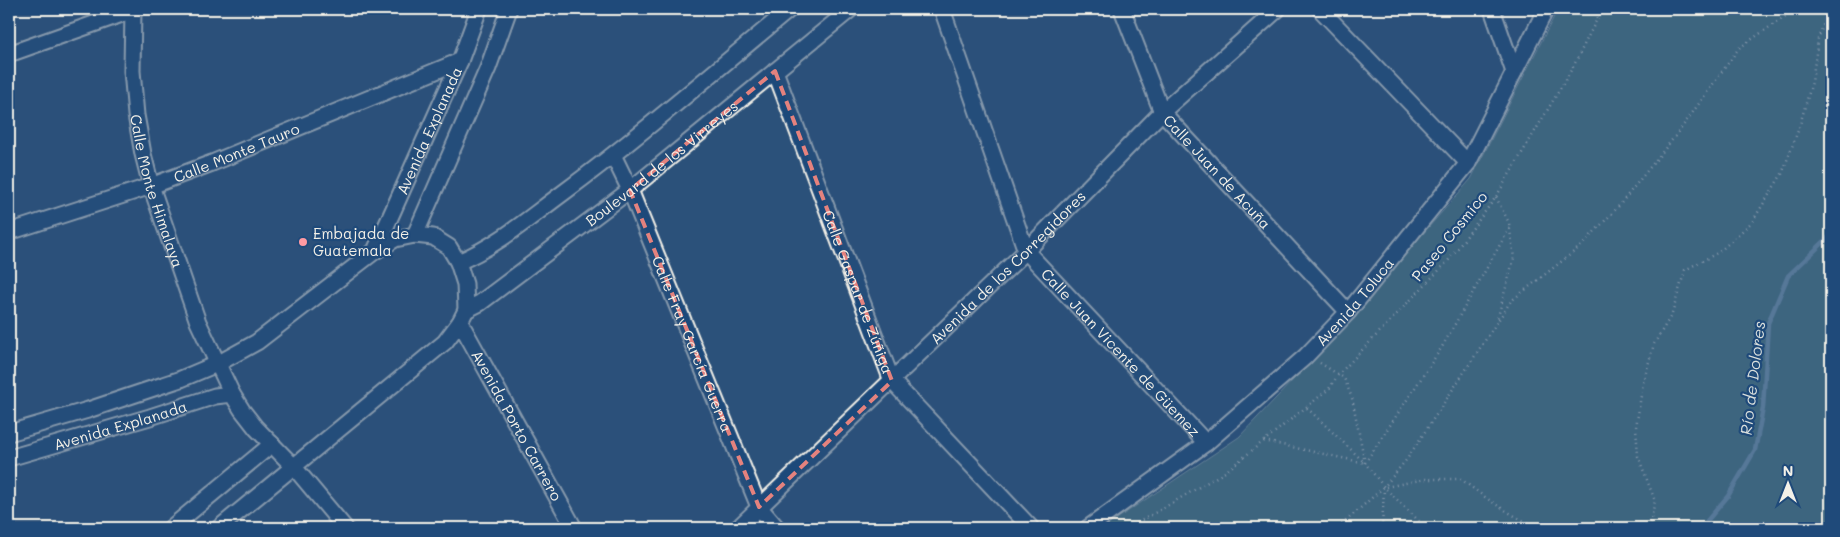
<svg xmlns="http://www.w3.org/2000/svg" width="1840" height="537" viewBox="0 0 1840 537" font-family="Mali,sans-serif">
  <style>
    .green { fill: #527e86; stroke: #a3b8b7 }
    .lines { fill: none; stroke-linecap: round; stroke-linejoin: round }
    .stream { stroke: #8aa8bd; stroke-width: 4.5 }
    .minor-casing { stroke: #f4f1e8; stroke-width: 19 }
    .path { stroke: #f4f1e8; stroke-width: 2.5; stroke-dasharray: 1 4; stroke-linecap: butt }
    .minor { stroke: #1f4a7a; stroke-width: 15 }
    .marked { fill: none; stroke: #e4827e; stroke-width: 4; stroke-dasharray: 10 6; stroke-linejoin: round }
    .poi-dot { fill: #ff9aa2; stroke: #1f4a7a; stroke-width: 2 }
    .labels { text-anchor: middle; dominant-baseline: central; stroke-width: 4.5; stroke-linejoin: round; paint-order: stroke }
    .street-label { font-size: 15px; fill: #f4f1e8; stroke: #1f4a7a }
    .poi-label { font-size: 15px; fill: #f4f1e8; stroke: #1f4a7a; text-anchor: start }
    .water-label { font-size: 16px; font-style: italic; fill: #dadfdd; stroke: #1f4a7a }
  </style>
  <rect width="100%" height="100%" fill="#2b517a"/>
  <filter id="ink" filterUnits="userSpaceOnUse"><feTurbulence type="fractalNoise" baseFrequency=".02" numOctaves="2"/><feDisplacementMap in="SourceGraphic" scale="10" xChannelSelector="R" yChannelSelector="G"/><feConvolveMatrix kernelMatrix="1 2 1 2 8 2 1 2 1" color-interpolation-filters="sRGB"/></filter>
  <g filter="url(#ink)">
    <!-- green -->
    <path class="green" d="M1558 9H1831V528H1103L1239 437 1313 359 1471 179Z"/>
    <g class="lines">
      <!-- stream -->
      <path class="stream" d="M1701 528 1728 496 1755 450 1763 408 1768 323 1788 276 1831 235"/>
      <!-- minor casing -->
      <g class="minor-casing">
        <g id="minor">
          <path id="s1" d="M133 9 132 71 136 115 143 154 151 186 198 322 232 394 242 410 256 428 294 467 345 528"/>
          <path id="s2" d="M942 9 1026 251 1206 443"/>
          <path id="s3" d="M1122 9 1162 112 1348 312"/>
          <path d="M1320 9 1468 163"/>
          <path d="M1492 9 1514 72"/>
          <path d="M9 54 136 9"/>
          <path id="s4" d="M775 71 892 381 1031 528"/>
          <path id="s5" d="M613 155 630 190 759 507 777 528"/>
          <path id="s6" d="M9 232 151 186 212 163 460 61"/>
          <path d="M415 235 488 68 509 9"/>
          <path id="s7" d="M375 251 460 61 479 9"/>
          <path d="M458 262C497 246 529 218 563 193 641 135 715 71 790 9"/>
          <path id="s8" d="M466 310 480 303 630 190 851 9"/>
          <path id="s9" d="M460 322 574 528"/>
          <path d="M9 433 88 410 181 379 219 363 257 342 375 251 395 239 415 235 433 237 449 247 458 262 465 284 466 310 460 322 445 342 219 528"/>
          <path id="s10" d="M9 458 150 417 215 396 232 394"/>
          <path d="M171 528 272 444"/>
          <path id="s11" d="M738 528 1026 251 1162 112 1278 9"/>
          <path id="s12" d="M1088 528 1206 443 1305 357 1348 312 1468 163 1546 9"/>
        </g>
      </g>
      <!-- path -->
      <g class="path">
        <path d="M1496 197 1509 223 1514 258 1497 320"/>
        <path d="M1320 363 1344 378 1352 398 1365 463 1384 487 1426 528"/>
        <path d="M1307 408 1364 462"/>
        <path d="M1264 441 1365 463"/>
        <path d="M1365 463 1442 347 1510 227"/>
        <path d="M1386 487 1425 479H1461C1486 499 1509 514 1538 528"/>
        <path d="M1129 528 1225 472 1329 389 1338 375 1448 261 1496 197 1573 67 1602 9"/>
        <path d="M1338 528 1384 487 1407 459 1511 301 1580 247 1618 207 1680 130 1739 48 1796 9"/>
        <path d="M1382 528 1384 489"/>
        <path d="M1649 528 1655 501 1638 456 1636 427 1643 383 1654 344 1672 314 1685 270 1719 252 1752 222 1782 174 1799 128 1812 82 1818 39 1829 9"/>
      </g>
      <!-- minor -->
      <use href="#minor" class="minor"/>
    </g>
  </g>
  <!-- marked area -->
  <path d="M0 0H1840V537H0ZM775 71 892 381 759 507 630 190Z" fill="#2b517a" fill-opacity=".55" fill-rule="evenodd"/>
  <path class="marked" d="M775 71 892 381 759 507 630 190Z"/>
  <!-- markers -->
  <circle class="poi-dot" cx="303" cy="242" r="5"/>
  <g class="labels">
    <!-- street labels -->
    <g class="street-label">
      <text stroke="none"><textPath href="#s7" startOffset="132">Avenida Explanada</textPath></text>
      <text stroke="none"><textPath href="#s6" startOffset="241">Calle Monte Tauro</textPath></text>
      <text stroke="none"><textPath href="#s8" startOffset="245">Boulevard de los Virreyes</textPath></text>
      <text stroke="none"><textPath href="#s3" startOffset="192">Calle Juan de Acuña</textPath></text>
      <text stroke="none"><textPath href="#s1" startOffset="185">Calle Monte Himalaya</textPath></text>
      <text transform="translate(1449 236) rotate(-51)">Paseo Cosmico</text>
      <text stroke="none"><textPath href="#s11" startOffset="375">Avenida de los Corregidores</textPath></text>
      <text stroke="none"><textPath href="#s4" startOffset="236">Calle Gaspar de Zúñiga</textPath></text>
      <text stroke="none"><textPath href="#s12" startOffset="351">Avenida Toluca</textPath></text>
      <text stroke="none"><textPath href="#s5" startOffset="205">Calle Fray García Guerra</textPath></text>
      <text stroke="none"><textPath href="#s2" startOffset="395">Calle Juan Vicente de Güemez</textPath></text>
      <text stroke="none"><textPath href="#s10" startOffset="116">Avenida Explanada</textPath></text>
      <text stroke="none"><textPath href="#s9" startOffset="118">Avenida Porto Carrero</textPath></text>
    </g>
    <!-- poi labels -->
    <g class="poi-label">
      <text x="313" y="233">Embajada de<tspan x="313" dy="17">Guatemala</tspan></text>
    </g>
    <!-- water labels -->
    <g class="water-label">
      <text transform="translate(1752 378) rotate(-83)">Río de Dolores</text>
    </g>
  </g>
  <!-- margin -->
  <rect width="1840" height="537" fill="none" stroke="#1f4a7a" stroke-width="30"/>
  <rect x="15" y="15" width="1810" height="507" fill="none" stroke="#f4f1e8" stroke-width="2" filter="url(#ink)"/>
  <!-- north arrow -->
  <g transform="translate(1788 484)" stroke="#1f4a7a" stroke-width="4" paint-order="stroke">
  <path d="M0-4L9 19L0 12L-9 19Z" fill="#f4f1e8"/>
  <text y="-8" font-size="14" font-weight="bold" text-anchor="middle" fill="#f4f1e8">N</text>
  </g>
</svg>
